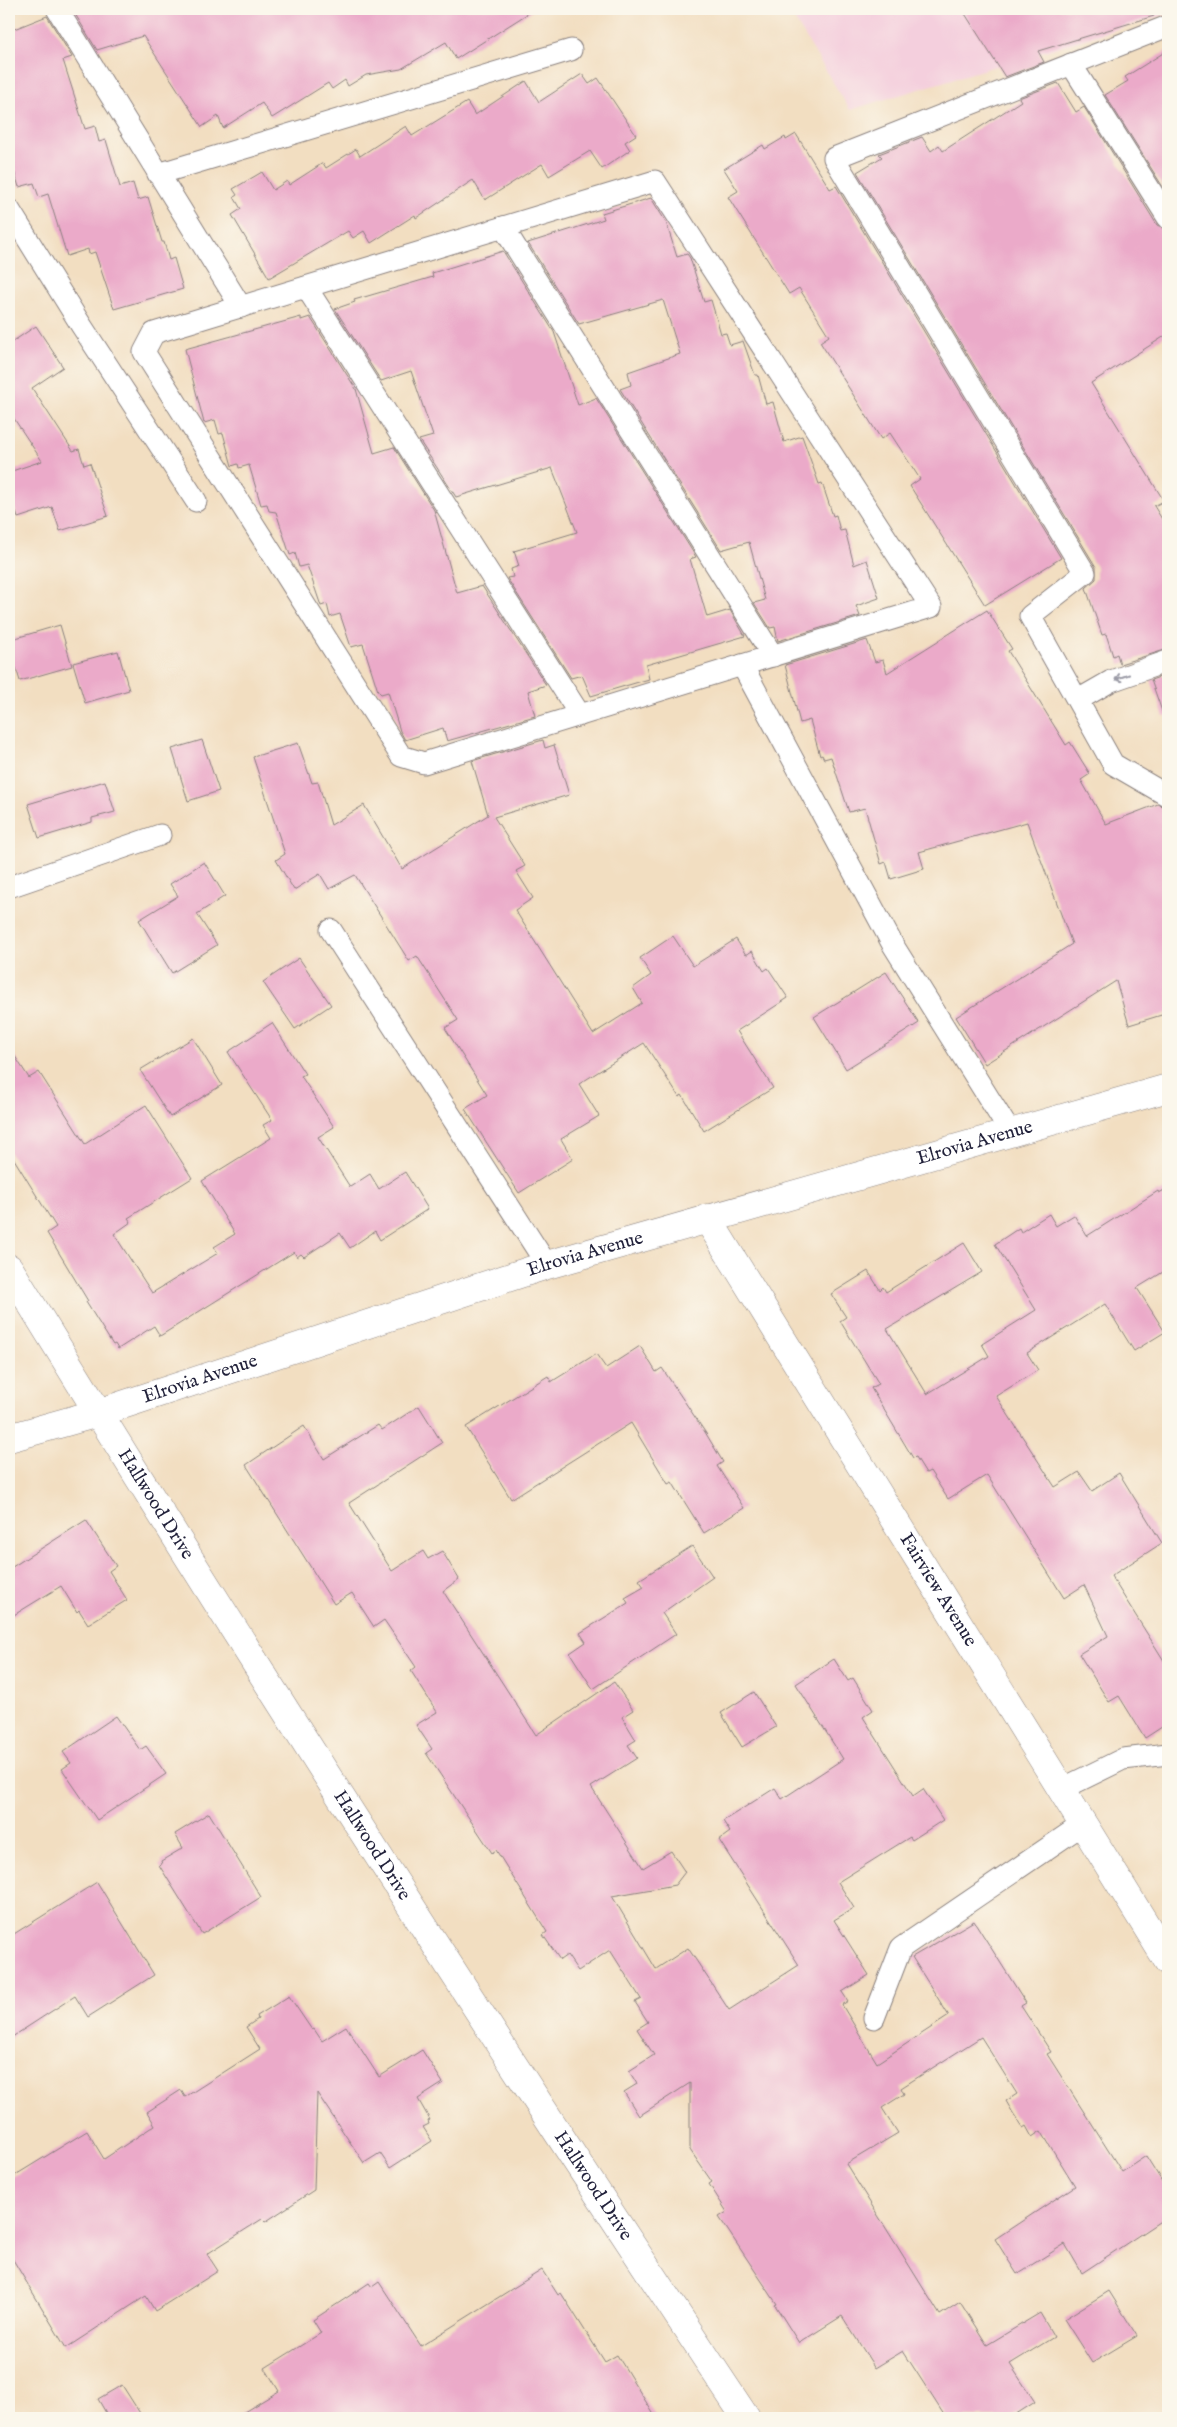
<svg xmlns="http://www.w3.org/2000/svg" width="1177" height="2427" viewBox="0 0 1177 2427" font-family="'IM FELL English',serif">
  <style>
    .built { fill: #f4cfdd }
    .building { fill: #ebaac9 }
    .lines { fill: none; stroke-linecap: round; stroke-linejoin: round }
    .service-casing { stroke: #8a807e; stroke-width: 23 }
    .minor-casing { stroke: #8a807e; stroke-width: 29 }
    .service { stroke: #fff; stroke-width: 21 }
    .minor { stroke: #fff; stroke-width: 28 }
    .oneway { stroke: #9c9ca7 }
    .labels { text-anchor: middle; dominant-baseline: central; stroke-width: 4.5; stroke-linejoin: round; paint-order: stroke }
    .street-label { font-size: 19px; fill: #22223b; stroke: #fbf7ec }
  </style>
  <rect width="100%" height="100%" fill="#fbf7ec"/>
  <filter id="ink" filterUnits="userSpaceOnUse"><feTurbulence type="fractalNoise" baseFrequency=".02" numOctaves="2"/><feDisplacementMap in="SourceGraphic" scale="10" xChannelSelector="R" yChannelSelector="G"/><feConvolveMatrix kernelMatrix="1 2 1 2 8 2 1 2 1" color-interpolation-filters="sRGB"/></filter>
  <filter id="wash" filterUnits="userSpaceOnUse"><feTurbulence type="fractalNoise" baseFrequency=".0096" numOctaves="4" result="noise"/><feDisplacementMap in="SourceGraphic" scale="20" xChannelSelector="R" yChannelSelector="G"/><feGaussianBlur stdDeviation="1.12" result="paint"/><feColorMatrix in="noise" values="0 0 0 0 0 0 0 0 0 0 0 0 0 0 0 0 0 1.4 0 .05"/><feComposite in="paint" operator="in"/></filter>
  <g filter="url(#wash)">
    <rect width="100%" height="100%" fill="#f2dec1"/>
    <!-- built -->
    <path class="built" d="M788 9H1168V14L850 110Z"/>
    <g id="blocks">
      <!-- building -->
      <g class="building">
        <path d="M72 9H535L456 59 446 42 401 69 366 75 348 86 345 80 332 89 328 83 272 118 262 103 223 128 218 116 202 127 143 36 97 50Z"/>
        <path d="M962 9H1153L1154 16 1038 51 1044 62 1005 77Z"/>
        <path d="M47 16 72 57 63 60 85 129 95 126 99 142 106 140 120 187 133 183 138 200 148 197 162 242H164L169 260 174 258 183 289 114 309 95 252 89 254 88 249 67 256 48 194 39 197 34 183 19 187 9 155V31Z"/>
        <path d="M1168 50V195L1105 95 1128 81 1125 77Z"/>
        <path d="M582 74 589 84 598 78 636 135 625 142 630 150 602 169 590 151 549 176 542 164 485 200 473 180 416 218 415 215 371 243 364 231 353 238 348 231 269 278 232 215 241 209 234 197 237 195 233 189 262 172 273 190 287 181 289 185 323 163 326 168 356 149 360 156 406 126 412 136 467 102 475 115 526 81 539 102Z"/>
        <path d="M1058 83 1076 112 1084 107 1157 225 1168 230V334L1091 383 1164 501 1154 506 1168 529V649L1120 664 1117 654 1113 656 1106 634 1102 635 1086 588 1096 579V567L857 172 882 157 879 154 922 137 931 151 939 145 943 151 1021 101 1019 98Z"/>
        <path d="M796 134 830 189 836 186 1061 558 985 605 910 486 920 479 890 433 881 439 820 342 829 336 799 288 789 294 728 197 738 191 724 169 763 145 765 149 785 137 786 140Z"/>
        <path d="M651 198 666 222 677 257 687 254 690 258 704 302 711 300 721 334 726 333 730 345 743 341 755 375H758L766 404 773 402 784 442 802 436 819 484 822 483 833 516 836 515 840 531 845 530 854 565 867 560 879 598 856 606 860 616 778 641 775 627 770 628 754 603 765 600 749 542 721 550 620 389 631 385 628 372 680 354 663 300 579 324 528 243 604 219 602 213Z"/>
        <path d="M503 251 554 332 578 405 596 398 696 557 690 559 707 617 730 610 745 636 646 665 649 679 591 696 582 675 571 678 507 578 513 577 511 569 519 566 514 551 577 532 552 468 456 497 419 440 433 436 411 371 381 381 335 309 355 302 354 300 433 277 432 273Z"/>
        <path d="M301 317V320L310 317 356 389 374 453 394 447 434 510 457 593 482 586 546 685 528 691 535 716 447 741 443 728 405 740 400 731 388 692 381 694 378 691 363 644 351 647 340 614 330 617 327 604 321 606 307 565 299 567 295 553 290 555 276 512 269 511 267 504 261 505 249 465 239 468 238 464 232 466 223 433 219 434 215 420 204 423 185 349Z"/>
        <path d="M36 326 63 367 32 388 73 451 79 449 84 465 90 463 108 516 60 531 52 507 18 518 9 490V472L42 461 9 411V344Z"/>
        <path d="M987 610 1012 649 1008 651 1066 745 1070 742 1090 774 1081 780 1106 824 1158 804 1168 808V1013L1129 1025 1116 981 985 1064 956 1017 1072 944 1027 822 919 852 924 869 891 879 886 862 881 864 865 808 849 812 831 757 824 759 822 755 820 756 810 720 800 723 785 665 867 640 875 662 883 660 887 673Z"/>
        <path d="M60 625 72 666 20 681 16 668 9 671V640Z"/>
        <path d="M118 651 129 690 85 703 73 663Z"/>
        <path d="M1168 674V716L1164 717 1151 680Z"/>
        <path d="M202 740 219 791 188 801 172 749Z"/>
        <path d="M543 740 545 748 554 745 569 795 494 817 525 866 516 871 533 898 515 910 593 1034 642 1003 633 988 651 975 640 958 673 936 693 966 736 939 746 955 752 951 764 971 768 968 788 998 737 1031 773 1088 704 1131 682 1095 679 1097 644 1043 579 1084 599 1116 561 1139 573 1159 519 1193 465 1109 487 1095 445 1028 458 1020 417 956 409 961 355 875 329 889 320 874 294 890 276 860 285 854 253 757 298 743 312 783 318 782 331 825 364 805 402 869 488 815 472 761Z"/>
        <path d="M105 781 115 812 92 818V822L39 838 28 804Z"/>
        <path d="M204 862 225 896 197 914 217 945 172 973 139 920 178 896 170 884Z"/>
        <path d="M299 958 331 1005 295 1029 263 982Z"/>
        <path d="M886 972 919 1023 846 1069 814 1017Z"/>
        <path d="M272 1023 305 1074 301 1076 334 1127 318 1137 350 1187 370 1174 379 1189 405 1172 428 1209 380 1240 375 1231 350 1248 340 1233 304 1257 301 1254 297 1257 294 1252 160 1336 154 1326 118 1349 115 1344 113 1345 86 1302 88 1301 47 1233 56 1227 9 1151V1047L29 1078 39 1072 85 1144 146 1105 192 1178 128 1218 131 1222 114 1234 152 1293 218 1253 214 1247 235 1234 202 1181 271 1138 263 1125 272 1120 228 1052Z"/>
        <path d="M193 1038 222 1085 170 1117 140 1070Z"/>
        <path d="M1168 1188V1269L1137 1288 1165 1332 1134 1351 1105 1304 1027 1353 1038 1370 996 1396 1055 1487 1079 1472 1092 1491 1119 1473 1162 1543 1111 1576 1168 1667V1723L1145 1738 1119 1696 1109 1702 1079 1654 1108 1636 1084 1585 1064 1598 987 1475 948 1499 930 1471 926 1473 916 1457 913 1458 871 1388 879 1384 840 1321 846 1317 831 1294 868 1271 880 1290 883 1287 886 1292 964 1243 982 1272 887 1329 927 1394 989 1356 982 1344 1036 1310 995 1244 1019 1228 1021 1232 1049 1214 1056 1226 1074 1215 1087 1236 1158 1191 1159 1193Z"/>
        <path d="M640 1346 656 1372 662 1368 705 1432 723 1462 717 1466 744 1508 704 1533 672 1482 668 1484 631 1423 511 1499 466 1427 548 1376 551 1382 596 1354 606 1368Z"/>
        <path d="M419 1406 442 1443 349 1503 392 1571 423 1551 428 1559 442 1551 459 1579 443 1591 536 1735 614 1682 633 1710 622 1717 636 1740 628 1745 637 1758 591 1787 643 1868 671 1851 685 1872 675 1885 612 1896 656 1969 688 1948 729 2010 799 1965 719 1840 730 1832 723 1821 775 1788 782 1799 843 1759 796 1684 834 1659 848 1681 853 1678 873 1710 863 1717 913 1796 923 1789 943 1820 912 1840 910 1837 838 1882 854 1908 834 1920 869 1975 842 1992 848 2001 842 2005 877 2063 949 2016 912 1957 974 1921 1026 2003 1021 2006 1051 2052 1047 2054 1122 2172 1146 2156 1168 2191V2216L1082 2273 1065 2244 1017 2274 995 2239 1075 2186 1041 2131 1032 2137 1026 2126 1023 2128 1013 2113 1006 2101 1017 2094 981 2037 901 2088 904 2094 882 2108 898 2133 846 2164 940 2315 960 2302 987 2345 1040 2313 1054 2337 1010 2364 1035 2402 1010 2418H946L903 2351 875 2368 842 2316 799 2343 775 2305 777 2304 719 2217 727 2212 709 2184 712 2182 690 2150V2083L639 2116 624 2092 637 2084 629 2071 654 2055 637 2029 648 2022 635 2002 641 1999 610 1950 578 1971 567 1955 560 1960 543 1935 547 1932 496 1850 492 1853 426 1753 432 1749 416 1725 437 1712 411 1671 416 1667 384 1620 374 1627 352 1593 334 1604 246 1465 304 1426 324 1459 378 1425 382 1430Z"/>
        <path d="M86 1520 116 1566 109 1571 127 1600 88 1624 79 1610 77 1612 61 1586 9 1618V1569Z"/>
        <path d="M692 1546 713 1577 662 1613 676 1634 593 1689 570 1653 586 1642 580 1633 628 1603 625 1598 644 1587 639 1580Z"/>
        <path d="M754 1692 776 1727 742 1747 721 1713Z"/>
        <path d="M116 1716 140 1750 146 1746 166 1774 97 1820 62 1769 71 1763 63 1752Z"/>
        <path d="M209 1813 261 1897 202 1934 159 1865 162 1864 161 1861 183 1848 175 1834Z"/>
        <path d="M97 1882 154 1975 88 2017 75 1996 9 2039V1937Z"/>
        <path d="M289 1996 312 2030 314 2029 322 2041 346 2026 379 2077 422 2050 443 2083 418 2099 430 2120 428 2121 429 2124 423 2127 432 2141 390 2168 380 2153 364 2163 317 2093 314 2190 265 2222 262 2219 207 2254 218 2271 155 2311 146 2296 66 2348 9 2253V2179L87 2131 104 2159 155 2125 147 2112 181 2090 185 2097 260 2049 246 2027 258 2019 257 2016Z"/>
        <path d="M542 2270 558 2295 561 2293 605 2362 617 2355 656 2418H234L279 2391 265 2368 321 2333 313 2320 369 2283 372 2287 379 2282 421 2346Z"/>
        <path d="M1109 2291 1137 2336 1092 2363 1064 2319Z"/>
        <path d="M122 2385 143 2418H109L98 2399Z"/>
      </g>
    </g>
  </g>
  <g filter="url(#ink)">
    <use href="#blocks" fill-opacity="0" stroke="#8a807e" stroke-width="1"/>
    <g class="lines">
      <!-- service casing -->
      <g class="service-casing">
        <g id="service">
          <path d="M57 9 241 307"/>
          <path d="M1168 26 834 158 1085 573 1030 616 1113 764 1168 796"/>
          <path d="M1071 64 1168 218"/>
          <path d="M158 174 571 50"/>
          <path d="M655 181 931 607 424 763 401 756 144 352 154 333Z"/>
          <path d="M9 209 81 325 196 501"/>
          <path d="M503 227 773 656"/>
          <path d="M306 287 580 715"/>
          <path d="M742 665 893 945 1010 1132"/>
          <path d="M1078 700 1111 681 1168 661"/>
          <path d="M9 887 160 835"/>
          <path d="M331 930 547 1265"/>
          <path d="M1062 1789 1123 1759 1168 1754"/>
          <path d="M874 2018 901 1948 1083 1824"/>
        </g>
      </g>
      <!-- minor casing -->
      <g class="minor-casing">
        <g id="minor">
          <path id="s1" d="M707 1218 1168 1961"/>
          <path id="s2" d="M9 1268C247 1656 494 2039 746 2418"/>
          <path id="s3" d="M9 1438 98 1413 547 1265 1168 1088"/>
        </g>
      </g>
      <!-- service -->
      <use href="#service" class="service"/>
      <!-- minor -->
      <use href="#minor" class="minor"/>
    </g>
    <!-- one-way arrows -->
    <defs><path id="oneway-shaft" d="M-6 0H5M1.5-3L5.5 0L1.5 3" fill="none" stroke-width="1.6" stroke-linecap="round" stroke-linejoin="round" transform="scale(1.25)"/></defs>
    <use class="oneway" href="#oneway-shaft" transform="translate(1122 677) rotate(161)"/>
  </g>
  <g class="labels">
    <!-- street labels -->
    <g class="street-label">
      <text stroke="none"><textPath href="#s3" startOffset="1010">Elrovia Avenue</textPath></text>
      <text stroke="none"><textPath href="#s3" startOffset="605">Elrovia Avenue</textPath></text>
      <text stroke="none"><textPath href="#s3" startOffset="200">Elrovia Avenue</textPath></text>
      <text stroke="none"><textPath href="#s2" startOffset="278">Hallwood Drive</textPath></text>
      <text stroke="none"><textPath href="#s1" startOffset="438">Fairview Avenue</textPath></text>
      <text stroke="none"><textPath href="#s2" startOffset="682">Hallwood Drive</textPath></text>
      <text stroke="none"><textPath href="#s2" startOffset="1088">Hallwood Drive</textPath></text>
    </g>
  </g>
  <!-- margin -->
  <rect width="1177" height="2427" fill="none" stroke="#fbf7ec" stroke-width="30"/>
</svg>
